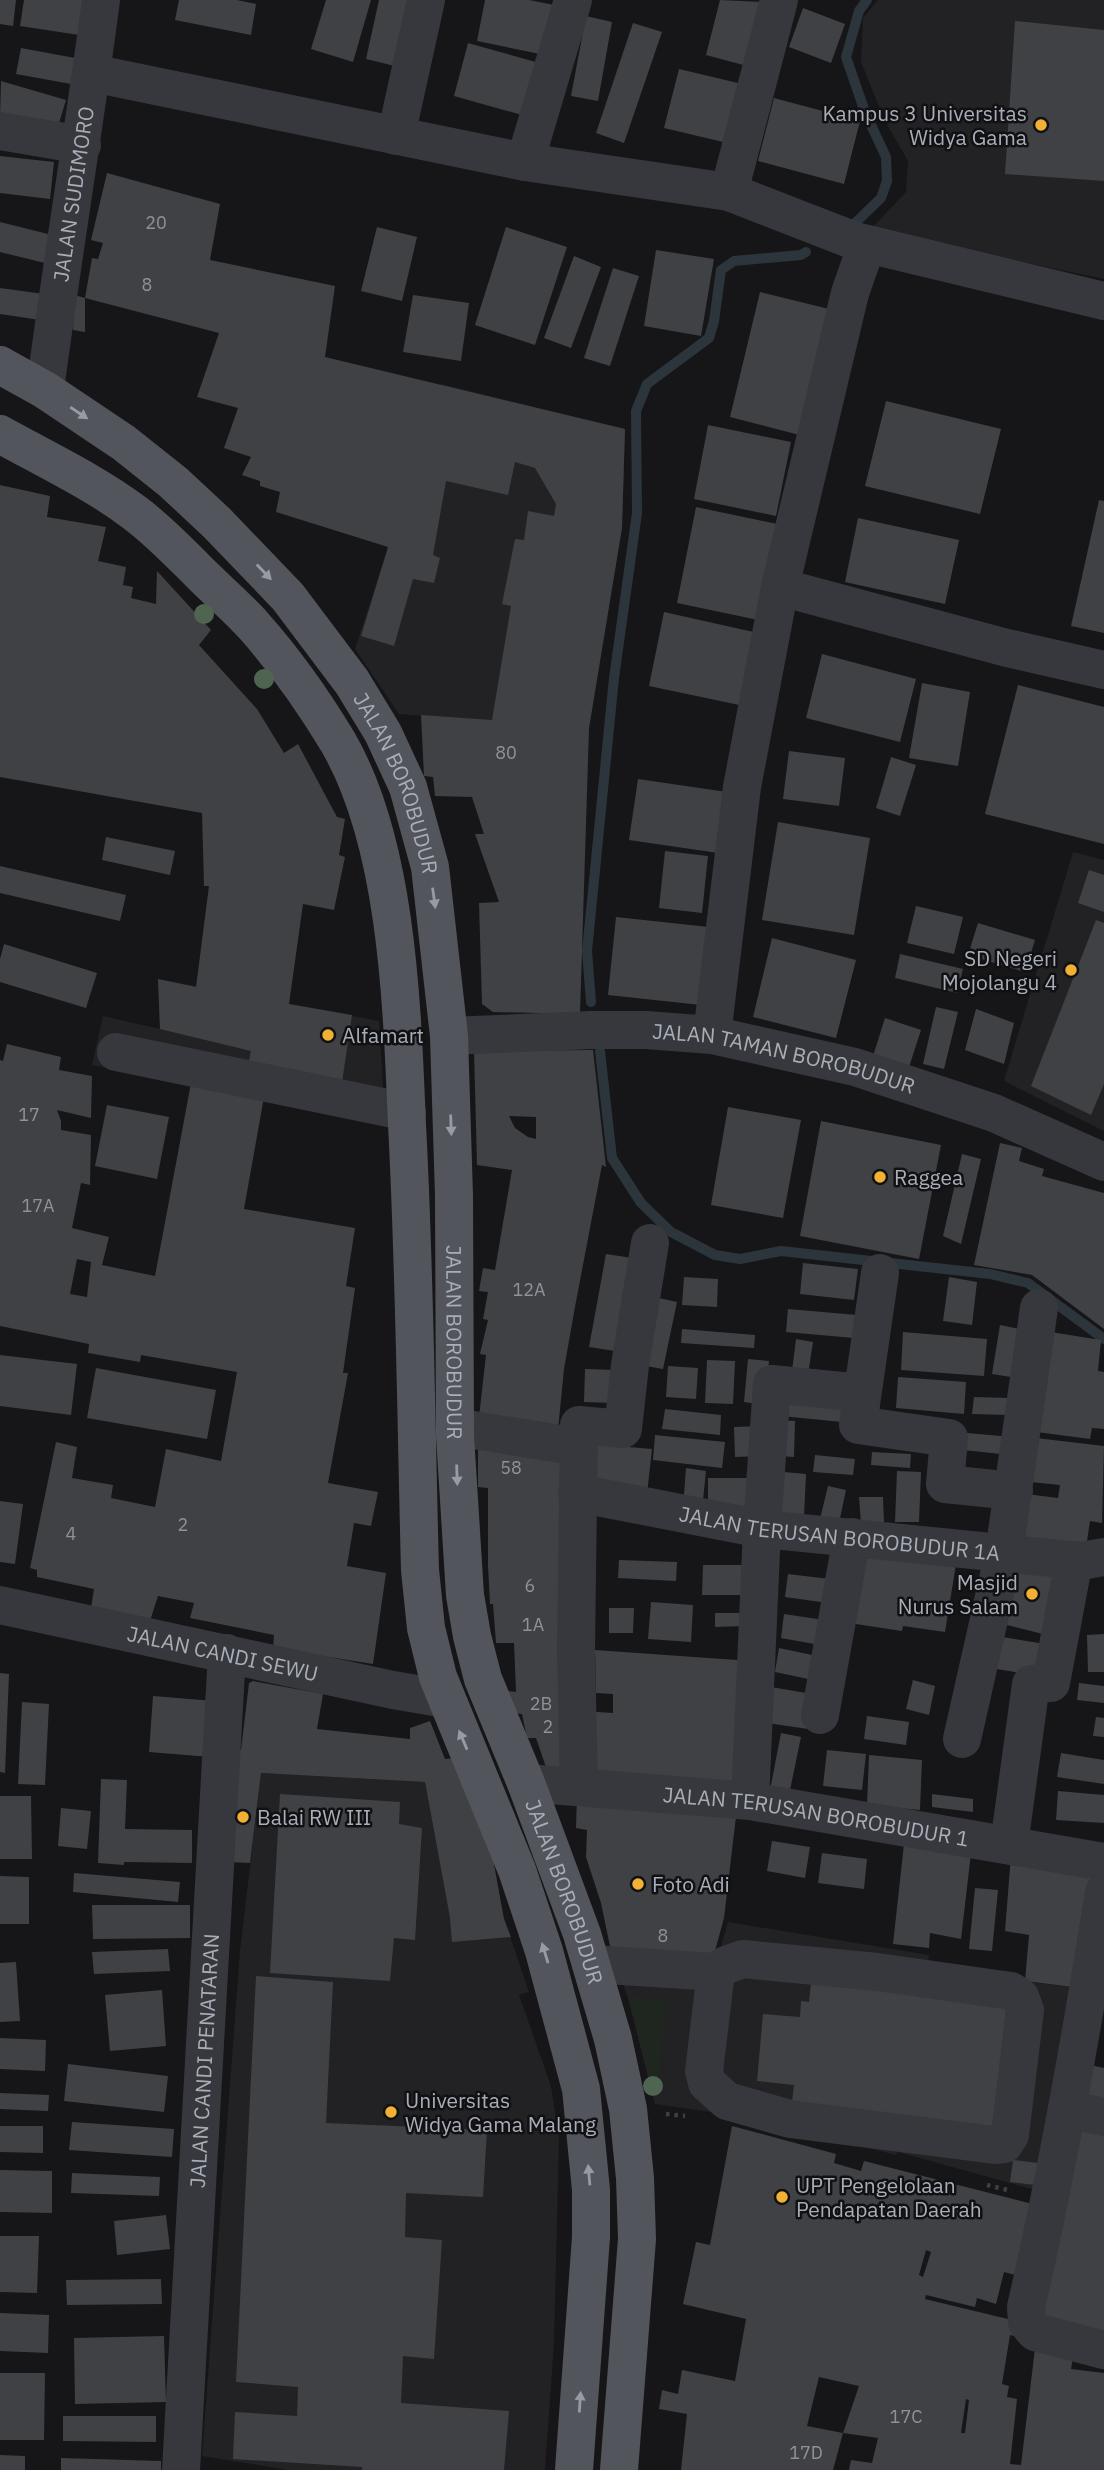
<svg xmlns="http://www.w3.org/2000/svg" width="1104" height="2470" viewBox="0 0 1104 2470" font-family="'IBM Plex Sans',sans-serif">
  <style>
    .built { fill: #222225 }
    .green { fill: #1e261f }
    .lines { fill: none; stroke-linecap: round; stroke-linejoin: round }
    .stream { stroke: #2c353c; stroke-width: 10 }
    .building { fill: #404145; fill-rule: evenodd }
    .path { stroke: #3d3f44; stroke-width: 4.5; stroke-dasharray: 3.5 5; stroke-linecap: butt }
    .minor { stroke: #37383d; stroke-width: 38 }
    .major { stroke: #53555c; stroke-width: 38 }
    .tree { fill: #506452 }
    .oneway { fill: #979ba6 }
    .poi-dot { fill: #f2b134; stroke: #111113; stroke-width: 2.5 }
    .labels { text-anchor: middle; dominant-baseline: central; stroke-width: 5; stroke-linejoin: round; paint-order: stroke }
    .number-label { font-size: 18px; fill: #8e929b }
    .poi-label { font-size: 21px; fill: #a8adb8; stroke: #111113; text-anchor: start }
    .street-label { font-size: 21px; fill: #a8adb8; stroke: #111113 }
  </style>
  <rect width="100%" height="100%" fill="#161618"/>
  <!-- built -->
  <g class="built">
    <path d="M878 0H1104V279L870 230 906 192 908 161 885 121 861 62 863 18Z"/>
    <path d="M441 384 625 429 622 528 589 728 399 714 355 649Z"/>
    <path d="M1073 852 1104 860V1131L1004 1081Z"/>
    <path d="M158 979 379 1021 385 1120 92 1065 103 1016 160 1029Z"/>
    <path d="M261 1773 425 1782 450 1918 504 1919 529 1992 519 1995 551 2086 559 2138 554 2343 545 2470H289L202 2456 240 1951Z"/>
    <path d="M728 1922 929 1955 927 1971 1081 1988 1046 2193 898 2152 896 2155 746 2117 655 2104 628 1998 611 1951 716 1963Z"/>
  </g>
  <!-- green -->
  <path class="green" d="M633 1996 667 2002 655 2104 629 2001Z"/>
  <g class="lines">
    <!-- stream -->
    <g class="stream">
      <path d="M852 226 881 198 887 181 886 157 865 112 846 57 859 11 867 0"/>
      <path d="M591 1002 587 951 614 678 637 513 636 411 647 384 709 338 714 321 721 270 734 261 801 255 806 252"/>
      <path d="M600 1051 612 1158 641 1203 671 1232 715 1255 740 1259 781 1251 990 1274 1028 1283 1104 1339"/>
    </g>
  </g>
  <!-- building -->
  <g class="building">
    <path d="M0 0H16L13 26 0 24Z"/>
    <path d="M24 0H85L79 35 20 26Z"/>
    <path d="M179 0H237L256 4 251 35 175 20Z"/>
    <path d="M326 0H371L353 62 311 49Z"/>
    <path d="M379 0H415L399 67 366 59Z"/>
    <path d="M485 0H529L554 5 545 55 477 41Z"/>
    <path d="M720 0 763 2 747 66 706 55Z"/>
    <path d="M803 8 845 24 831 63 789 47Z"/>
    <path d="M586 16 612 22 598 101 571 96Z"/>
    <path d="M1015 21 1104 30V181L1005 174Z"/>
    <path d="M633 23 662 32 624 143 596 133Z"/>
    <path d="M468 43 543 64 529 117 454 96Z"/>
    <path d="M21 48 75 58 71 84 16 74Z"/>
    <path d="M679 69 738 83 723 142 664 128Z"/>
    <path d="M1 81 66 100 56 133 0 117Z"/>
    <path d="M774 98 860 121 844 184 758 161Z"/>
    <path d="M0 156 54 162 50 199 0 193Z"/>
    <path d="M107 173 220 204 210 260 335 286 325 357 625 429 622 528 589 728 580 1014 493 1012 482 1004 479 903 499 902 475 834H484L472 797 435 796 433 777 424 776 421 715 492 720 511 606 502 604 515 539 524 540 528 511 554 516 556 504 535 468 515 462 508 495 446 481 433 555 440 558 434 583 413 579 394 646 361 636 388 547 276 512 280 492 260 486V481L242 475 251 457 224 448 238 408 197 397 219 333 85 298 92 258 98 259 103 243 91 240Z"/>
    <path d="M0 222 52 235 45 263 0 252Z"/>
    <path d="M377 227 417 237 402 301 361 291Z"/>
    <path d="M506 227 567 247 535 345 475 325Z"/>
    <path d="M656 250 714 259 701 336 644 326Z"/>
    <path d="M574 256 601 267 571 348 544 338Z"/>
    <path d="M613 268 639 276 610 366 584 358Z"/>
    <path d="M0 288 44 294 40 320 0 314Z"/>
    <path d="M760 292 837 311 807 437 730 417Z"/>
    <path d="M74 295 85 298V332L73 330Z"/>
    <path d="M413 295 469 303 461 361 403 352Z"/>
    <path d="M886 401 1001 429 980 514 865 486Z"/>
    <path d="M708 425 791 442 776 516 694 499Z"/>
    <path d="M0 485 50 496 47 517 106 527 98 561 126 567 123 585 133 587 131 598 156 604 157 571 211 630 199 645 257 709 284 753 298 744 337 817 345 819 339 855 345 857 334 910 303 904 289 1004 352 1015 341 1089 247 1069 251 1051 160 1029 158 979 196 987 209 886H204L202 813 0 777Z"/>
    <path d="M1099 500 1104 501V633L1071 626Z"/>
    <path d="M696 507 782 525 763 621 677 603Z"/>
    <path d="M858 518 959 540 945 604 845 582Z"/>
    <path d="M664 612 758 633 744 706 649 686Z"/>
    <path d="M822 654 916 679 900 742 806 718Z"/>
    <path d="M922 683 970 692 958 766 909 758Z"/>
    <path d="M1018 685 1104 707V844L985 814Z"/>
    <path d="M789 751 845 758 839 806 783 799Z"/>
    <path d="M891 757 916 765 900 816 876 808Z"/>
    <path d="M638 779 727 792 718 853 629 840Z"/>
    <path d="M778 822 870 838 854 935 762 920Z"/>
    <path d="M106 837 175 851 170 875 102 860Z"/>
    <path d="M665 851 708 856 702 913 659 908Z"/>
    <path d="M0 866 126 895 120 921 0 893Z"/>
    <path d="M1089 870 1104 875V912L1078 903Z"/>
    <path d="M916 906 963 917 954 954 907 943Z"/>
    <path d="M616 917 709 927 701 1005 608 995Z"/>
    <path d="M1096 920 1104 923V1084L1091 1115 1031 1086Z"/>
    <path d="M978 923 1035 940 1025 972 968 955Z"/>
    <path d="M772 938 856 960 836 1038 753 1017Z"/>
    <path d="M4 944 97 973 86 1008 0 982V959Z"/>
    <path d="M900 954 963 969 957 993 895 978Z"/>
    <path d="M936 1007 958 1012 944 1069 923 1064Z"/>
    <path d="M976 1009 1014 1023 1004 1064 965 1050Z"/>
    <path d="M885 1018 921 1030 909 1067 873 1056Z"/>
    <path d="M7 1044 61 1057 59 1070 92 1076 91 1118 57 1110 61 1121V1130L91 1135 90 1185 81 1183 72 1228 109 1237 102 1265 155 1276 191 1083 264 1097 244 1209 355 1228 346 1286 355 1288 343 1373H348L328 1483 378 1492 371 1526 354 1523 347 1566 386 1573 373 1664 273 1648 274 1635 190 1618 194 1603 158 1596 150 1621 91 1608 94 1589 37 1577V1570L30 1568 56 1442 77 1447 72 1478 113 1485 111 1498 155 1507 166 1449 221 1461 237 1372 141 1355 140 1362 88 1353 89 1344 0 1326V1060L3 1061ZM77 1259 91 1262 87 1297 70 1294Z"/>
    <path d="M593 1050 606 1167 602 1165 575 1307 564 1369 557 1440 478 1426 486 1355 480 1354 488 1320 483 1319 488 1292 479 1291 483 1268 495 1270 512 1170 477 1165 474 1051ZM509 1116 536 1117V1139L528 1137 515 1128Z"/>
    <path d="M107 1105 169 1117 157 1179 95 1166Z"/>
    <path d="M728 1107 801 1120 783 1218 711 1205Z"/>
    <path d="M821 1121 941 1145 919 1259 800 1236Z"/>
    <path d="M1000 1143 1022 1148 1019 1161 1044 1169 1042 1176 1104 1193V1329L1032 1275 974 1265Z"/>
    <path d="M962 1154 981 1159 961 1244 943 1236Z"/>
    <path d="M606 1254 632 1258 615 1351 589 1347Z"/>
    <path d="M803 1263 858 1269 854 1300 800 1294Z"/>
    <path d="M684 1277 718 1279 717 1307 682 1305Z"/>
    <path d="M949 1277 977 1282 972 1325 943 1321Z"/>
    <path d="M654 1297 677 1302 663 1369 640 1365Z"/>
    <path d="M788 1309 857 1315 854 1338 786 1332Z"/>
    <path d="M1000 1325 1019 1329 1011 1377 992 1374Z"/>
    <path d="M682 1329 755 1335 754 1348 681 1343Z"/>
    <path d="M1038 1330 1101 1340 1098 1371 1104 1372V1429L1092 1428 1090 1439 1029 1431Z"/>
    <path d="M903 1332 987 1339 984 1376 901 1370Z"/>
    <path d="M796 1339 813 1342 807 1381 791 1379Z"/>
    <path d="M0 1355 77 1364 71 1415 0 1406Z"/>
    <path d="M748 1359 769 1361 765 1405 744 1402Z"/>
    <path d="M707 1360 735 1361 733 1404 705 1403Z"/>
    <path d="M668 1366 698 1368 696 1399 666 1397Z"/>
    <path d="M96 1368 216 1390 207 1439 87 1418Z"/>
    <path d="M585 1369 615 1370 614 1403 584 1402Z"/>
    <path d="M898 1377 966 1382 964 1414 896 1408Z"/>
    <path d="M784 1392 844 1398 842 1422 781 1416Z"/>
    <path d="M974 1397 1009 1398 1008 1415 972 1414Z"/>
    <path d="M665 1409 721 1415 720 1435 662 1429Z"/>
    <path d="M779 1420 795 1421 794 1457 778 1456Z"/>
    <path d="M763 1426 764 1456 735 1457 734 1427Z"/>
    <path d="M956 1432 1012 1437 1010 1455 954 1449Z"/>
    <path d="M655 1435 725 1442 722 1468 653 1460Z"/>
    <path d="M478 1436 573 1452 574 1773H548L536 1738H527L522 1714 512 1713 508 1691 516 1692 514 1643H496L493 1604H490L488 1565V1488L478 1487Z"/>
    <path d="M1036 1438 1104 1446 1102 1523 1090 1521 1085 1555 1009 1546 1018 1493 1058 1498 1060 1485 1030 1482Z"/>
    <path d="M593 1444 652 1449 647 1494 589 1488Z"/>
    <path d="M872 1452 911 1454 910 1468 871 1465Z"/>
    <path d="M815 1455 855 1459 853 1475 813 1472Z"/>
    <path d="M686 1468 706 1471 702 1510 683 1507Z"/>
    <path d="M897 1471 921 1472 919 1522H895Z"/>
    <path d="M784 1472 806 1474 804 1517 781 1516Z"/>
    <rect x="708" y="1478" width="48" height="37"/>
    <path d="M828 1486 846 1490 839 1523 820 1519Z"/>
    <path d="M859 1497H883L884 1523 861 1524Z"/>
    <path d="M0 1501 23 1504 15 1564 0 1562Z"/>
    <path d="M857 1543 957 1558 945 1632 903 1626 902 1631 849 1623Z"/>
    <path d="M1007 1559 1070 1566 1055 1637 995 1622Z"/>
    <path d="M619 1560 677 1562 676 1581 618 1578Z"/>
    <path d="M703 1565H754L753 1595H702Z"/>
    <path d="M788 1574 838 1580 835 1604 785 1597Z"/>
    <path d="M651 1602 693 1605 691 1642 648 1639Z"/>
    <path d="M609 1608H634L633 1633H609Z"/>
    <path d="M715 1613H746V1626L715 1627Z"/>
    <path d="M784 1614 824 1620 820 1645 781 1638Z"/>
    <path d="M1104 1634V1672H1088L1087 1635Z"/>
    <path d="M996 1636 1045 1644 1039 1676 990 1668Z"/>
    <path d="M779 1648 817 1656 813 1680 775 1672Z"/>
    <path d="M595 1650 751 1661 745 1788 584 1774 581 1711 613 1713V1694L596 1693Z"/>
    <path d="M0 1673 9 1674 5 1773 0 1772Z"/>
    <path d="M913 1680 935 1686 929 1715 906 1709Z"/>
    <path d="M253 1681 323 1694 317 1729 410 1739V1728L430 1721 445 1759 455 1758 491 1848 504 1919 511 1937 452 1942 450 1918 425 1782 261 1773 250 1863 227 1862 236 1750H241L249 1683Z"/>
    <path d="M1079 1683 1104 1686V1703L1077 1700Z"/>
    <path d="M771 1687 812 1694 808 1729 767 1723Z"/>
    <path d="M153 1696 214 1701 210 1757 149 1752Z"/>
    <path d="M22 1702 49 1704 45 1785 18 1784Z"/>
    <path d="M867 1716 909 1722 906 1745 864 1739Z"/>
    <path d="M1096 1717 1104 1718V1737L1093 1736Z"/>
    <path d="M781 1733 801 1737 789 1795 770 1790Z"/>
    <path d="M827 1750 866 1754 862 1790 823 1786Z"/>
    <path d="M1061 1753 1104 1760V1784L1057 1777Z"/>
    <path d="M869 1755 922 1760 920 1810 867 1805Z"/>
    <path d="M101 1779 127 1780 125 1829 192 1830V1863L124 1862V1865L98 1863Z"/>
    <path d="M1058 1791 1104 1795V1823L1056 1820Z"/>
    <path d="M280 1794 400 1802 399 1824 422 1828 415 1940 394 1938 390 1981 270 1973Z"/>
    <path d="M577 1794 737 1808 724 1918 712 1962 611 1951 601 1903 586 1857 587 1830 576 1828Z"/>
    <path d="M932 1794 973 1799V1812L932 1807Z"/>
    <path d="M0 1796H31L32 1859H0Z"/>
    <path d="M61 1808 91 1811 87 1849 58 1846Z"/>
    <path d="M772 1841 810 1847 805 1878 767 1871Z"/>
    <path d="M904 1844 971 1853 961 1939 930 1933 929 1948 893 1944Z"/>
    <path d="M822 1853 867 1859 864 1889 818 1883Z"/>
    <path d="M1011 1855 1102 1869 1081 1988 1025 1981 1029 1935 1005 1931Z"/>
    <path d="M74 1873 180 1882 178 1902 73 1892Z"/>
    <path d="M0 1876 29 1877V1924H0Z"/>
    <path d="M975 1888 998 1890 992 1951 969 1949Z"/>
    <path d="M92 1905H190V1938L93 1939Z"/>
    <path d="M168 1949 170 1971 94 1974 92 1952Z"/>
    <path d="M16 1962 20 2021 0 2022V1963Z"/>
    <path d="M256 1976 333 1982 326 2123 487 2130 483 2197 406 2193 405 2237 442 2240 434 2359 403 2356 401 2403 509 2411 504 2470H362V2467L233 2459 235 2412 297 2416 298 2387 236 2382Z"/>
    <path d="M811 1984 1007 2003 992 2135 792 2102 794 2085 757 2081 763 2014 800 2017 801 2001 809 2002Z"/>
    <path d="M162 1990 166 2046 110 2051 105 1995Z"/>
    <path d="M0 2038 46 2040 45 2071 0 2069Z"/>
    <path d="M68 2064 168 2076 164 2112 64 2101Z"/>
    <path d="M1085 2064 1104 2068V2114L1077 2109Z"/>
    <path d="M0 2093 49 2095 48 2111 0 2109Z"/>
    <path d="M1077 2114 1104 2119V2333L1033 2321Z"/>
    <path d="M72 2122 174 2129 172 2157 69 2150Z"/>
    <path d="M0 2126H43V2153L0 2152Z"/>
    <path d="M732 2126 836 2154 834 2163 851 2168 861 2171 864 2161 1044 2207 1026 2278 1004 2272 996 2304 977 2298 975 2307 926 2295 925 2299 1016 2321 1014 2336 1010 2335 1002 2384 1009 2386 1007 2397 1017 2399 1010 2464 1021 2465 1036 2340 1074 2351 1071 2369 1104 2373V2470H849L851 2460 872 2463 878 2438 843 2433 833 2470H681L687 2414 659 2409 662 2390 678 2394 682 2370 735 2381 746 2319 683 2304 696 2242 710 2245ZM926 2250 931 2252 923 2277 919 2275ZM819 2377 859 2386 843 2433 807 2426ZM966 2399 969 2400 965 2433H961Z"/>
    <path d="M1013 2160 1046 2164 1044 2186 1010 2182Z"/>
    <path d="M0 2170 52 2171V2213L0 2212Z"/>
    <path d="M72 2173 160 2177 159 2196 71 2193Z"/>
    <path d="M166 2215 170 2249 117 2255 114 2221Z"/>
    <path d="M0 2236H39L37 2293 0 2292Z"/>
    <path d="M161 2279 162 2304 67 2305 66 2280Z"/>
    <path d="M0 2313 49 2315 48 2353 0 2351Z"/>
    <path d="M164 2336 166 2402 75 2404 74 2338Z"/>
    <path d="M0 2373H45L44 2440H0Z"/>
    <path d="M63 2416H156V2442L63 2441Z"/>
    <path d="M0 2455 25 2456V2470H0Z"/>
    <path d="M61 2458 161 2461V2470H61Z"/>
  </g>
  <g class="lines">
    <!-- path -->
    <g class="path">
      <path d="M666 2114 685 2116"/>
      <path d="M987 2185 1012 2191"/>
    </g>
    <!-- minor -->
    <g class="minor">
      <path d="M92 73 525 162 729 192 855 241 1104 301"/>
      <path d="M0 131 82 145"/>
      <path d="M396 136 426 0"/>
      <path d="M525 162 573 0"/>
      <path d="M729 192 779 0"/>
      <path id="s1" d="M45 390C62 260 84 130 101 0"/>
      <path d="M780 587 1007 648 1104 670"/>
      <path d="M712 1035 742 787 780 587 850 293 867 244"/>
      <path id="s2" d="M449 1036 591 1030H646L712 1035 855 1067 994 1113 1104 1162"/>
      <path d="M116 1052 407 1112"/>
      <path d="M880 1273 858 1425 949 1438 945 1484 1014 1491"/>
      <path d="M455 1427 579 1447"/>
      <path id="s3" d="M577 1493 762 1529 1081 1561 1104 1557"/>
      <path id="s4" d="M0 1605 393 1690 446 1699"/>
      <path d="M820 1715 852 1537"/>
      <path d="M962 1739 1004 1553 1039 1308"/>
      <path id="s5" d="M526 1783 750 1801 1104 1862"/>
      <path d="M579 1786 576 1650 579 1425 623 1429 630 1365 650 1243"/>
      <path d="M750 1801 762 1529 772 1384 862 1393"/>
      <path d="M1009 1845 1031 1684 1051 1683 1074 1560"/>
      <path d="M1104 1892C1082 2031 1058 2169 1026 2307L1027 2322 1035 2332 1104 2350"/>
      <path d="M591 1964 716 1972 726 1965 743 1959 877 1972 1011 1991 1020 1997 1025 2010 1010 2135 1004 2144 995 2145 790 2119 727 2101 707 2083 704 2071 716 1972"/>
      <path d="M1067 2109 1104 2117"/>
      <path id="s6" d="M181 2470 227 1653"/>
    </g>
    <!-- major -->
    <g class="major">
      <path id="s7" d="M0 365 45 390 124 443 173 482 217 523 288 597 352 682 383 733 408 787 430 867 449 1036 454 1196 455 1436 465 1595 472 1636 483 1679 526 1783 582 1934 613 2039 628 2109 635 2178 637 2239 619 2470"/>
      <path d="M0 434C45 459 94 482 135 513 159 531 181 554 202 575 219 592 238 608 254 626 285 661 314 702 338 742 398 845 402 1008 407 1125 415 1273 416 1422 420 1570L426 1628 438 1677 517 1870 544 1951 581 2089 591 2190V2237L574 2470"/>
    </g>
  </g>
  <!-- trees -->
  <g class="tree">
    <circle cx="204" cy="614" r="10"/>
    <circle cx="264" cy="679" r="10"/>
    <circle cx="653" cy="2086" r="10"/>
  </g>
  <!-- one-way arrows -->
  <defs><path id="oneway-solid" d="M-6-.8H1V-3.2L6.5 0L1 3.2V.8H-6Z" transform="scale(1.75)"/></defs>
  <g class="oneway">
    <use href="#oneway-solid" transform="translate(79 413) rotate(34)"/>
    <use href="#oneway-solid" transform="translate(264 572) rotate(46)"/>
    <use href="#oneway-solid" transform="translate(434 898) rotate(82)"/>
    <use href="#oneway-solid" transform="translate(451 1125) rotate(88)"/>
    <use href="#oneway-solid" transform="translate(457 1475) rotate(88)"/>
    <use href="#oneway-solid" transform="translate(463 1740) rotate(-113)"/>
    <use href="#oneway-solid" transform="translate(545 1953) rotate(-107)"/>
    <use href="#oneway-solid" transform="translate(589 2175) rotate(-95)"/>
    <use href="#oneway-solid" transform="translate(580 2402) rotate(-86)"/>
  </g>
  <!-- markers -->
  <g class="poi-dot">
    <circle cx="1041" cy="125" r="7"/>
    <circle cx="1071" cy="970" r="7"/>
    <circle cx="328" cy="1035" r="7"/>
    <circle cx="880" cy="1177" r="7"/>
    <circle cx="1032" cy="1594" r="7"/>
    <circle cx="243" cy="1817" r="7"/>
    <circle cx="638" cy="1884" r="7"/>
    <circle cx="391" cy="2112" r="7"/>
    <circle cx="782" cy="2197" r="7"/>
  </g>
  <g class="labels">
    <!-- number labels -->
    <g class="number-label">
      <text x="156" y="222">20</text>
      <text x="147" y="284">8</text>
      <text x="506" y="752">80</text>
      <text x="29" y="1114">17</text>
      <text x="38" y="1205">17A</text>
      <text x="529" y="1289">12A</text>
      <text x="511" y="1467">58</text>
      <text x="183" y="1524">2</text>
      <text x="71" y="1533">4</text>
      <text x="530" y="1585">6</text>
      <text x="533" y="1624">1A</text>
      <text x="541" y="1703">2B</text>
      <text x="548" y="1726">2</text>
      <text x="663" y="1935">8</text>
      <text x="906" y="2416">17C</text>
      <text x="806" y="2452">17D</text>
    </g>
    <!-- poi labels -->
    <g class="poi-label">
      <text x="1027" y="113" text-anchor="end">Kampus 3 Universitas<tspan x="1027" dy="24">Widya Gama</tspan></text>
      <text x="1057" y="958" text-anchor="end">SD Negeri<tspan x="1057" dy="24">Mojolangu 4</tspan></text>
      <text x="342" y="1035">Alfamart</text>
      <text x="894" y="1177">Raggea</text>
      <text x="1018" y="1582" text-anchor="end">Masjid<tspan x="1018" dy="24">Nurus Salam</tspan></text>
      <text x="257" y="1817">Balai RW III</text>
      <text x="652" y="1884">Foto Adi</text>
      <text x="405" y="2100">Universitas<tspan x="405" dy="24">Widya Gama Malang</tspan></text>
      <text x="796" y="2185">UPT Pengelolaan<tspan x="796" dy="24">Pendapatan Daerah</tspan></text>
    </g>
    <!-- street labels -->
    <g class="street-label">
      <text stroke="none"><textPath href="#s1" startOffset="198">JALAN SUDIMORO</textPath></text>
      <text stroke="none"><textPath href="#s7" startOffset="590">JALAN BOROBUDUR</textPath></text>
      <text stroke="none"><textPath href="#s2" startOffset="338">JALAN TAMAN BOROBUDUR</textPath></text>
      <text stroke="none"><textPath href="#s7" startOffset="1157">JALAN BOROBUDUR</textPath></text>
      <text stroke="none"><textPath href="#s3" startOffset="266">JALAN TERUSAN BOROBUDUR 1A</textPath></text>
      <text stroke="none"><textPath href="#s4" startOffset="228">JALAN CANDI SEWU</textPath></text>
      <text stroke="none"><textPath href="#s5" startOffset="292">JALAN TERUSAN BOROBUDUR 1</textPath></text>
      <text stroke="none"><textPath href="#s7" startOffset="1724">JALAN BOROBUDUR</textPath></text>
      <text stroke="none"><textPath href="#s6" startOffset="410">JALAN CANDI PENATARAN</textPath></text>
    </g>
  </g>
</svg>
